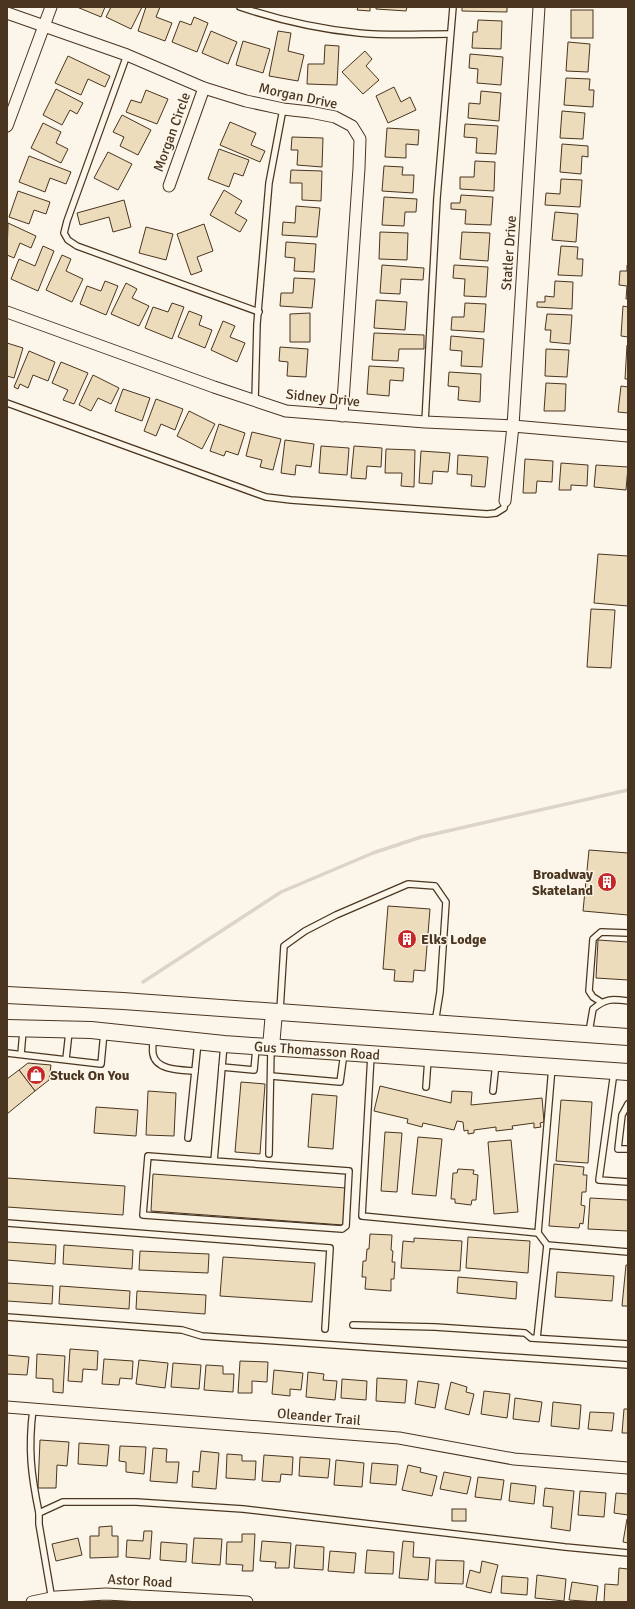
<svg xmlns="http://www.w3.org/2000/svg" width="635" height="1609" viewBox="0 0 635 1609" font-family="Signika,sans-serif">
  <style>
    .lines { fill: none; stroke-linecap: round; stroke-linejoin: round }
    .stream { stroke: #dcd4c6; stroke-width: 3.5 }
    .building { fill: #ecdcbc; stroke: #4a3520 }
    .lane-casing { stroke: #4a3520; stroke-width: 8 }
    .street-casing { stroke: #4a3520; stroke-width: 13 }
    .secondary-casing { stroke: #4a3520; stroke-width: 18 }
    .lane { stroke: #fbf6e9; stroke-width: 5.5 }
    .street { stroke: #fbf6e9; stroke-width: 11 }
    .secondary { stroke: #fbf6e9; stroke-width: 16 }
    .labels { text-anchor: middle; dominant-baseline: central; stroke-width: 3; stroke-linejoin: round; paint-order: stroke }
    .street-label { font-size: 14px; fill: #4a3520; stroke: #fbf6e9 }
    .poi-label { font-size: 14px; font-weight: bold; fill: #4a3520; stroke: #fbf6e9; text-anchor: start }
  </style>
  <rect width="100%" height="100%" fill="#fbf6e9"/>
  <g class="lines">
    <!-- stream -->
    <path class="stream" d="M143 982 281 892 373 853 421 837 628 790"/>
  </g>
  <!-- building -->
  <g class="building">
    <path d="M77 7H105L101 17Z"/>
    <path d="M111 7H142L131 29 106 17Z"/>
    <path d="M146 7H160L156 17 172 23 165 41 138 31Z"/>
    <path d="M358 7H370V11L357 10Z"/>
    <path d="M376 7H407L406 11 376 9Z"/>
    <path d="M462 7H507V12L462 11Z"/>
    <rect x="571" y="10" width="22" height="28"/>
    <path d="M194 17 208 23 197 52 172 42 180 21 191 25Z"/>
    <path d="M478 20 502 21 501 49 472 48 473 32H477Z"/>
    <path d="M211 31 237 42 228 64 202 53Z"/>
    <path d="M278 31 291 33 288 51 304 55 298 81 269 76Z"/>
    <path d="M243 41 270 49 263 73 236 65Z"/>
    <path d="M568 42 590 44 588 72 566 71Z"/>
    <path d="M325 45 339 46 337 85 307 84 308 64H324Z"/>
    <path d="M365 51 372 59 366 66 379 80 363 94 342 72Z"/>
    <path d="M470 54 503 57 501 85 477 83 478 69 469 68Z"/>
    <path d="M68 56 110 76 105 87 88 79 81 95 55 83Z"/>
    <path d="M566 78 590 79 589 90H594L593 107 564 105Z"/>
    <path d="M394 87 401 102 410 97 416 110 388 123 376 96Z"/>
    <path d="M56 89 83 103 77 114 70 110 62 125 43 115Z"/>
    <path d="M146 90 168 99 157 124 126 112 131 100 141 103Z"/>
    <path d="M481 91 501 93 499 121 468 118 469 103 480 104Z"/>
    <path d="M562 111 585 113 583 139 560 138Z"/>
    <path d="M122 115 151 130 138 155 120 146 124 137 113 132Z"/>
    <path d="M230 122 256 133 251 145 265 151 260 162 220 145Z"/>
    <path d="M43 123 61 132 56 143 68 149 61 163 31 148Z"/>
    <path d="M465 124 498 126 496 154 476 153 477 138 464 137Z"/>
    <path d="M387 128 419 130 418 145 406 144V158L385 157Z"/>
    <path d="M292 137 323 138 322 167 297 165 298 150H291Z"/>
    <path d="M562 144 588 146V157L582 156 581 174 560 172Z"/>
    <path d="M219 149 249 160 243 176 234 173 229 187 208 179Z"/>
    <path d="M108 152 132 164 118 190 94 178Z"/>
    <path d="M29 156 71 172 66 184 50 178 45 192 19 182Z"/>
    <path d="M475 161 495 162 494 191 460 189V177H474Z"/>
    <path d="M384 166 403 167 402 175H414L413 193 382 191Z"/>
    <path d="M291 170 322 171 321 201 302 200V183H290Z"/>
    <path d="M561 179 582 180 580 207 545 205 546 193 560 194Z"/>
    <path d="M224 190 242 201 235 213 247 220 240 232 210 215Z"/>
    <path d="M18 191 50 202 46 214 34 210 29 224 9 217Z"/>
    <path d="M461 195 493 197 491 225 465 224 466 210 451 209V203H460Z"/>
    <path d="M384 197 417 199 416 212H405L404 226 382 225Z"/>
    <path d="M124 200 131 227 113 232 109 217 80 225 77 213Z"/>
    <path d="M296 206 320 208 317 237 282 235 283 222 295 223Z"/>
    <path d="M555 212 578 214 576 242 552 240Z"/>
    <path d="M8 223 36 236 31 248 20 243 14 258 7 255Z"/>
    <path d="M204 224 213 251 197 257 202 271 191 275 177 234Z"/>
    <path d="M146 227 173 234 166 260 139 253Z"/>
    <path d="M380 232 408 233 407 260 379 259Z"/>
    <path d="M462 232 490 233 488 261 460 259Z"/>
    <path d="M286 242 316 244 314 272 294 271 295 258 285 257Z"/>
    <path d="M43 246 54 251 38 291 11 279 19 259 35 266Z"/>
    <path d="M561 246 578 247 577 259H583L582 276 558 275Z"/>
    <path d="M62 255 71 259 66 271 83 279 72 302 46 290Z"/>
    <path d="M382 265 424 268 423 280 401 279 400 294 380 293Z"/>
    <path d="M454 265 488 267 486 297 464 296 465 279 453 278Z"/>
    <path d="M627 265H628V299H626L627 286 619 285 620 271H627Z"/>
    <path d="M294 278 315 279 312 308 280 306 281 293H293Z"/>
    <path d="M105 281 118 286 106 315 80 304 87 286 101 291Z"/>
    <path d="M555 281 573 282 572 309 537 307V302H545V296L554 297Z"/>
    <path d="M126 283 137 289 132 298 149 306 139 326 111 314Z"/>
    <path d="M376 300 407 302 405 330 374 328Z"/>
    <path d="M172 303 184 307 172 339 145 328 153 307 168 312Z"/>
    <path d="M465 303 486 304 484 332 451 330 452 317H464Z"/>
    <path d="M623 306 628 307V337L621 336Z"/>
    <path d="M189 311 202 316 199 325 212 330 205 348 178 337Z"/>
    <path d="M310 313V342H290V314Z"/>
    <path d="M547 314 572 315 570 344 550 342 551 330H545Z"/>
    <path d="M223 321 235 326 230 337 245 343 237 362 211 350Z"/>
    <path d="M374 333 424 335V349H399L398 361 372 360Z"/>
    <path d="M451 336 484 339 482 367 461 366 462 351 450 350Z"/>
    <path d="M7 343 23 348 14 378 7 376Z"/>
    <path d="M627 345H628V379H625Z"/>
    <path d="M280 347 308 349 306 377 287 376 288 362 279 361Z"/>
    <path d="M546 349 569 350 567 377 545 376Z"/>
    <path d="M29 351 55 362 48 381 33 375 28 388 20 384 18 389 14 387Z"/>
    <path d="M61 362 88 373 74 404 63 400 68 390 52 383Z"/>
    <path d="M369 366 404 368 403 381 390 380 389 396 367 394Z"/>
    <path d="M449 372 481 374 480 402 458 400 459 387 448 386Z"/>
    <path d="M93 375 119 388 111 404 98 398 91 411 79 405Z"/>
    <path d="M546 383 566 384 565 411H544Z"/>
    <path d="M621 386 628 387V413L618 412Z"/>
    <path d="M123 389 150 398 142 421 115 411Z"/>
    <path d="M156 399 183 409 175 430 161 424 156 436 144 431Z"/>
    <path d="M189 411 215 424 202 449 177 436Z"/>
    <path d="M219 424 245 433 238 455 226 451 224 456 210 451Z"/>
    <path d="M252 432 281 439 273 470 260 467 262 460 246 456Z"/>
    <path d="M285 440 314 444 311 467 296 465 295 475 281 473Z"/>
    <path d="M321 446 349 448 347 475 319 473Z"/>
    <path d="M354 446 382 448 381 467 367 466 366 479 351 478Z"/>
    <path d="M386 449 415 450 414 487 401 486 402 473H385Z"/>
    <path d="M421 451 450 453 448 472 433 471 432 484 419 483Z"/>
    <path d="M458 455 488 457 485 487 471 486 472 475 457 474Z"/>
    <path d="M525 459 553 461 552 482 537 481 536 493H523Z"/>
    <path d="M561 463 588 465 587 486 571 485V490H559Z"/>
    <path d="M596 465 628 467 626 490 594 487Z"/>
    <path d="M598 554 628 556V606L594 603Z"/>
    <path d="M591 609 615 610 611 668 587 667Z"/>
    <path d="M589 850 628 853V915L583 911Z"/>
    <path d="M388 906 430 909 425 971 414 970 413 982 394 981 395 970 383 969Z"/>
    <path d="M598 940 628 942V980L596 978Z"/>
    <path d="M28 1063 51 1065 49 1080 35 1091 19 1070Z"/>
    <path d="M19 1070 35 1091 7 1114V1079Z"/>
    <path d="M241 1082 265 1084 260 1154 235 1152Z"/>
    <path d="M380 1086 451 1103 452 1091 472 1092 471 1105 542 1098 544 1122 540 1123 541 1127 534 1128V1123L512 1126 513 1129 496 1131V1127L474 1130V1133L468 1134V1130L464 1131 463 1122 457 1121 454 1130 423 1123 422 1127 407 1123 408 1119 374 1111Z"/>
    <path d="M148 1091 176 1093 174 1136 146 1135Z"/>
    <path d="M312 1094 337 1096 333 1149 308 1147Z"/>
    <path d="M561 1100 592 1102 588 1163 556 1161Z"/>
    <path d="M96 1107 138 1110 136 1136 94 1133Z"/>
    <path d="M385 1132 402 1133 397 1192 381 1191Z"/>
    <path d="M418 1137 442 1139 436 1196 412 1194Z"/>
    <path d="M511 1140 518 1212 494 1214 488 1142Z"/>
    <path d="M554 1164 584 1167 583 1175H587L586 1192H582L581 1205 585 1206 583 1224 580 1223 579 1228 549 1226Z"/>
    <path d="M458 1169 474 1170 473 1174 478 1175 476 1200H472L471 1205 455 1203V1199H451L453 1173H457Z"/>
    <path d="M153 1174 346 1188 343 1225 151 1211Z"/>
    <path d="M7 1178 125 1186 123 1215 7 1207Z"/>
    <path d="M590 1198 628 1200V1231L588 1229Z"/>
    <path d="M370 1234 392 1235 391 1250 393 1251 392 1262H395L394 1279H391V1291L365 1289 366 1277H362L363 1261H366L367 1249H369Z"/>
    <path d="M468 1237 530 1241 528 1273 466 1268Z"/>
    <path d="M414 1238 462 1241 460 1271 401 1268 403 1241 414 1242Z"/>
    <path d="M7 1242 56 1245 55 1264 7 1260Z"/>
    <path d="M64 1245 133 1250 132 1269 63 1264Z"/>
    <path d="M140 1251 209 1254 208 1273 139 1270Z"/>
    <path d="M223 1257 315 1263 312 1302 220 1296Z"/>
    <path d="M626 1265H628V1306H622Z"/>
    <path d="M557 1272 614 1276 612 1301 555 1297Z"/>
    <path d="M458 1277 517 1282 516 1299 457 1293Z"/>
    <path d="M7 1283 53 1286 52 1304 7 1301Z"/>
    <path d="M60 1286 130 1291 129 1309 59 1304Z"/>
    <path d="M137 1291 206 1295 205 1314 136 1309Z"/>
    <path d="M70 1349 98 1351 97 1370 83 1369 82 1382 68 1381Z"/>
    <path d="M37 1354 65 1356 63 1393 53 1392V1379L36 1378Z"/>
    <path d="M7 1355 29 1357 27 1375 7 1374Z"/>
    <path d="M104 1359 133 1361 132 1379 120 1378 119 1385 102 1384Z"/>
    <path d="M139 1360 168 1363 165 1388 136 1384Z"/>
    <path d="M240 1361 268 1362 267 1382 252 1381V1393H238Z"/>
    <path d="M173 1363 201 1365 199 1389 171 1387Z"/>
    <path d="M206 1365 223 1366V1374H234L233 1392 204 1390Z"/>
    <path d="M274 1370 303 1373 301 1390 290 1389V1396L272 1394Z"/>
    <path d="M308 1372 324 1374 323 1380 337 1381 335 1400 306 1397Z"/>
    <path d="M377 1378 407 1380 405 1403 376 1401Z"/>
    <path d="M342 1379 367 1381 366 1400 341 1398Z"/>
    <path d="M418 1381 439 1384 435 1408 415 1404Z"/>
    <path d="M451 1382 467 1387 466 1392 474 1394 469 1415 445 1409Z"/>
    <path d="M484 1391 510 1394 507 1418 481 1414Z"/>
    <path d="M515 1398 542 1402 539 1422 513 1419Z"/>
    <path d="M553 1402 581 1405 579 1429 551 1426Z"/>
    <path d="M624 1409H628V1433H622Z"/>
    <path d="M590 1412 614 1413 612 1431 588 1429Z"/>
    <path d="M40 1440 69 1442 67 1466 57 1465 56 1488H38Z"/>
    <path d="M79 1443 109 1445 107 1466 78 1464Z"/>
    <path d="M120 1446 146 1447 144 1474 126 1472V1462L119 1461Z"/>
    <path d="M153 1448 167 1449 166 1462H179L177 1483 150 1481Z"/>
    <path d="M201 1451 219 1453 216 1489 192 1487 193 1471 199 1472Z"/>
    <path d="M227 1454 242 1455V1461H256L255 1480 226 1478Z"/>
    <path d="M264 1455 293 1457 292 1475 281 1474 280 1482 262 1481Z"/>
    <path d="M300 1457 330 1459 328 1478 299 1476Z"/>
    <path d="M336 1460 364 1463 362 1487 334 1485Z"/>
    <path d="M372 1463 398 1465 396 1485 370 1483Z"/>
    <path d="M408 1465 421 1468 420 1472 437 1476 432 1496 402 1490Z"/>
    <path d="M444 1472 471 1477 467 1494 440 1489Z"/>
    <path d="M478 1477 504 1480 501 1500 475 1497Z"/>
    <path d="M511 1483 536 1486 534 1504 509 1501Z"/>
    <path d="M545 1488 574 1491 570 1531 551 1528 553 1507 543 1506Z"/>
    <path d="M580 1491 606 1493 604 1517 578 1515Z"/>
    <path d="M616 1493 628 1494V1515L614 1513Z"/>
    <rect x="452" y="1509" width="14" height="12"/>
    <path d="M627 1519H628V1543L623 1542Z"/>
    <path d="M112 1526V1536H118V1557L90 1558V1536H99V1527Z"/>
    <path d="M144 1531H152L150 1559 126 1557 127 1540 143 1541Z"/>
    <path d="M242 1534H255L253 1571H242L243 1565 226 1564 227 1542H242Z"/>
    <path d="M78 1538 82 1555 56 1561 52 1544Z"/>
    <path d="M194 1538 222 1539 220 1565 192 1563Z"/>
    <path d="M262 1541 291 1543 289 1568H275L276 1562 260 1561Z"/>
    <path d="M403 1541 414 1542 413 1557 430 1558 428 1580 399 1578Z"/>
    <path d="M161 1542 187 1544 186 1562 160 1560Z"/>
    <path d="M296 1545 324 1547 323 1570 294 1568Z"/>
    <path d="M367 1550 394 1552 393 1574 365 1573Z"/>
    <path d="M330 1551 356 1553 354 1573 328 1571Z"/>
    <path d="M436 1560 464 1561 463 1584 435 1583Z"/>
    <path d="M482 1561 498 1565 491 1593 466 1587 470 1570 480 1573Z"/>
    <path d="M619 1568 628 1569V1602H604L605 1584 618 1585Z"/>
    <path d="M537 1575 566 1579 564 1601 535 1598Z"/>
    <path d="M502 1576 528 1578 527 1595 501 1593Z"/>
    <path d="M572 1582 598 1586 596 1602 569 1600Z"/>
  </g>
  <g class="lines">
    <!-- lane casing -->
    <g class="lane-casing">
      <g id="lane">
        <path d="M240 7C279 20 317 29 359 33 389 36 420 34 450 34"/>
        <path d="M127 55 67 221 64 233 68 240 77 246 259 312"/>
        <path d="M255 401 257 324 269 183 283 109"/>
        <path d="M7 403 266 497 291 500 487 514 496 513 504 508 505 501"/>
        <path d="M425 422 437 198 453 7"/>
        <path d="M601 1002 593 997 589 991 593 939 601 932 628 933"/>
        <path d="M280 1010 284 946 305 931 336 915 408 884 435 886 446 902 440 992 435 1023"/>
        <path d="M589 1032 593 1009C606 998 612 999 628 1001"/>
        <path d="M154 1037C153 1042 152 1048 153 1054 156 1071 182 1070 195 1071"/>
        <path d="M7 1053 101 1064 104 1032"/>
        <path d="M21 1054 23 1031"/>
        <path d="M371 1055 362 1216 538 1233 547 1245"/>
        <path d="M66 1059 69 1032"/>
        <path d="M222 1067 254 1070 256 1048"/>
        <path d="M614 1072 599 1180 628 1182"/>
        <path d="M271 1076 340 1082 344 1053"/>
        <path d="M426 1087 428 1059"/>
        <path d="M493 1091 496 1063"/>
        <path d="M628 1104 622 1115 618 1149H628"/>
        <path d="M188 1138 198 1042"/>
        <path d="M269 1154 271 1048"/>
        <path d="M214 1161 148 1156 143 1215 342 1229 346 1226 349 1171 214 1161 224 1044"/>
        <path d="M7 1223 330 1248 325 1329"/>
        <path d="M538 1233 552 1067"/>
        <path d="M7 1317 182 1330 202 1336 628 1365"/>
        <path d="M353 1325 435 1327 525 1333 531 1338 628 1344"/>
        <path d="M537 1338 547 1245 628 1252"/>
        <path d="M33 1409C28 1449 31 1474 39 1513"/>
        <path d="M52 1600 39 1524V1513L63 1502H136L243 1509 565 1547 628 1553"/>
      </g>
    </g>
    <!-- street casing -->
    <g class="street-casing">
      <g id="street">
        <path d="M7 13 127 55 204 88 246 101 283 109 310 112 335 117 352 126 360 139 359 168 342 416"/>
        <path d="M7 126 51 7"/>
        <path d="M169 186 204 88"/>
        <path d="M7 312 214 387 286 411 425 422 513 426 628 436"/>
        <path d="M505 501 513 426 539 7"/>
        <path d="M7 1407 399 1438 514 1459 628 1468"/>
        <path d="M32 1602 56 1597 106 1594 247 1602"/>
      </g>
    </g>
    <!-- secondary casing -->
    <g class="secondary-casing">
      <g id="secondary">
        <path d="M7 995 123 1001 628 1037"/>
        <path id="s1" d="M7 1028 91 1030 224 1044 628 1072"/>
        <path d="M271 1047 274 1012"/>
      </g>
    </g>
    <!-- lane -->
    <use href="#lane" class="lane"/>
    <!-- street -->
    <use href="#street" class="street"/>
    <!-- secondary -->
    <use href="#secondary" class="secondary"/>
  </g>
  <!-- icons -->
  <defs>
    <g id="building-disc" transform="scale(1)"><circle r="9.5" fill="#c62828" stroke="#fbf6e9"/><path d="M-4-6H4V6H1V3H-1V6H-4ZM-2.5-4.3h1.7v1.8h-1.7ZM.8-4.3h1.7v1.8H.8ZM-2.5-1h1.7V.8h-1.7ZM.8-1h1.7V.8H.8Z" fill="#fff"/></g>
    <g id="shop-disc" transform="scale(1)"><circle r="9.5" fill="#c62828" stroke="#fbf6e9"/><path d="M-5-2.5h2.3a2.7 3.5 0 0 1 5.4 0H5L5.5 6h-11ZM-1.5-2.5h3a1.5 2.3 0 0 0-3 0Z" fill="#fff"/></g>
  </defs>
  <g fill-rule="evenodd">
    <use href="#building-disc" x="607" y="882"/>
    <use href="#building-disc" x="407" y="939"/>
    <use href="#shop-disc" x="36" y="1075"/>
  </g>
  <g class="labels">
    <!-- street labels -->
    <g class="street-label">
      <text transform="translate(298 96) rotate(12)">Morgan Drive</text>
      <text transform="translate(172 132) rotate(-70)">Morgan Circle</text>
      <text transform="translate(509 253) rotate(-86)">Statler Drive</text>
      <text transform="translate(323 398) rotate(6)">Sidney Drive</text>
      <text stroke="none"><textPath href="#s1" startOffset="311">Gus Thomasson Road</textPath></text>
      <text transform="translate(319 1417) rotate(5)">Oleander Trail</text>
      <text transform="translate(140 1581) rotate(3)">Astor Road</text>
    </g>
    <!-- poi labels -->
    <g class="poi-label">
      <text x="593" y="874" text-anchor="end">Broadway<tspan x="593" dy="16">Skateland</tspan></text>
      <text x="421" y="939">Elks Lodge</text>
      <text x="50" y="1075">Stuck On You</text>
    </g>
  </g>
  <!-- border -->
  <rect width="635" height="1609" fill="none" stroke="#4a3520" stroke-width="16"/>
</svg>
